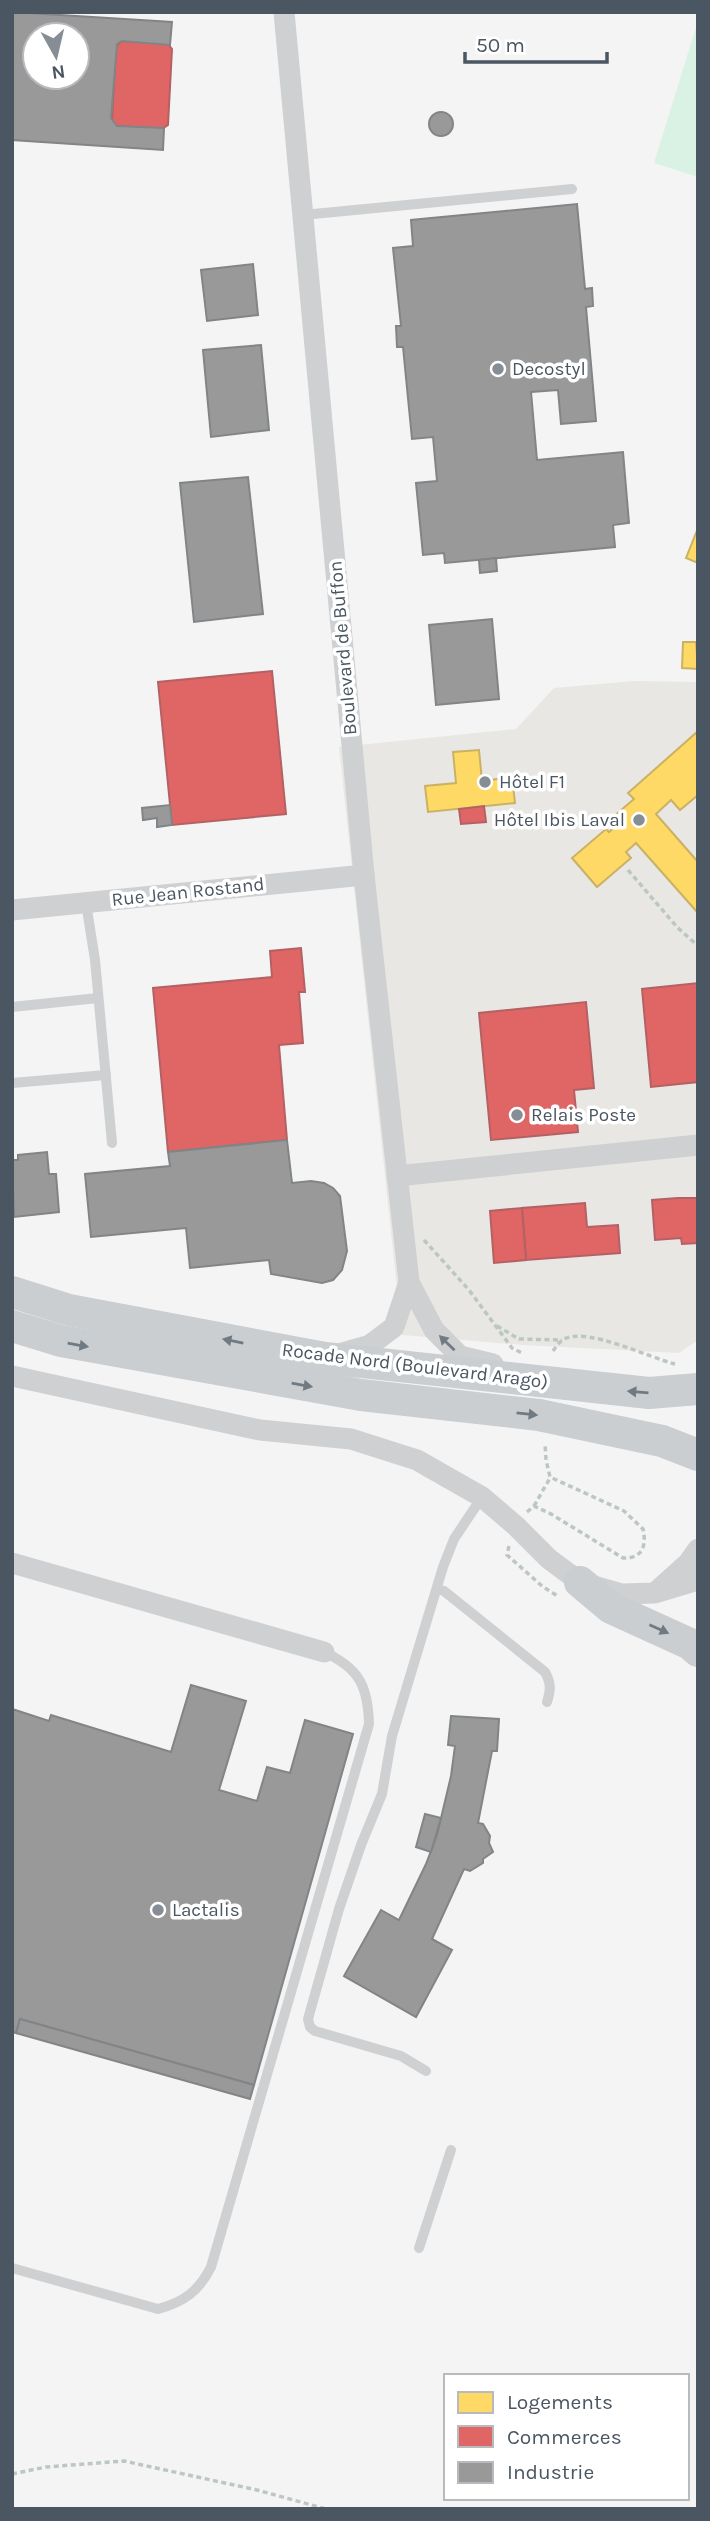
<svg xmlns="http://www.w3.org/2000/svg" width="710" height="2521" viewBox="0 0 710 2521" font-family="Karla,sans-serif">
  <style>
    .commercial { fill: #e8e7e3 }
    .green { fill: #d9f2e3 }
    .homes { fill: #ffd966; stroke: #c9b264; stroke-width: 2 }
    .shops { fill: #e06666; stroke: #b36164; stroke-width: 2 }
    .industry { fill: #999; stroke: #818588; stroke-width: 2; fill-rule: evenodd }
    .lines { fill: none; stroke-linecap: round; stroke-linejoin: round }
    .path { stroke: #bcc7c4; stroke-width: 3.5; stroke-dasharray: 5 3.5; stroke-linecap: butt }
    .service { stroke: #ced0d2; stroke-width: 10 }
    .minor { stroke: #ced0d2; stroke-width: 21 }
    .primary { stroke: #caced1; stroke-width: 32 }
    .oneway { fill: #707a83 }
    .oneway2 { fill: #727b83 }
    .poi-dot { fill: #868d94; stroke: #fff; stroke-width: 2.5 }
    .labels { text-anchor: middle; dominant-baseline: central; stroke-width: 7; stroke-linejoin: round; paint-order: stroke }
    .poi-label { font-size: 19px; fill: #4a5661; stroke: #fff; text-anchor: start }
    .street-label { font-size: 19px; fill: #4a5661; stroke: #fff }
  </style>
  <rect width="100%" height="100%" fill="#f4f4f4"/>
  <!-- commercial -->
  <path class="commercial" d="M634 681 698 682V1340L679 1353 523 1345 402 1335 339 747 516 729 554 688Z"/>
  <!-- green -->
  <path class="green" d="M698 21V177L654 163Z"/>
  <!-- homes -->
  <g class="homes">
    <path d="M698 528V563L686 558Z"/>
    <path d="M683 642H696L698 669 682 668Z"/>
    <path d="M697 732 698 795 680 810 671 800 656 814 698 862V913L636 843 626 852 631 858 597 887 572 858 606 829 609 832 619 823 613 817 634 799 628 793Z"/>
    <path d="M479 750 482 781 512 777 515 803 428 812 425 786 456 783 453 752Z"/>
  </g>
  <!-- shops -->
  <g class="shops">
    <path d="M122 41 168 44 172 49 168 125 162 129 117 126 112 121 116 46Z"/>
    <path d="M272 671 286 814 172 825 158 682Z"/>
    <path d="M484 806 486 822 461 824 459 809Z"/>
    <path d="M301 948 305 992H299L303 1043 279 1045 287 1140 168 1152 153 988 272 977 270 951Z"/>
    <path d="M698 983V1082L651 1087 642 989Z"/>
    <path d="M586 1002 594 1088 574 1090 578 1132 491 1140 479 1013Z"/>
    <path d="M678 1198H698V1243L682 1244 681 1238 655 1240 652 1200Z"/>
    <path d="M585 1203 587 1227 618 1225 620 1253 526 1260 522 1208Z"/>
    <path d="M522 1208 526 1260 494 1263 490 1211Z"/>
  </g>
  <!-- industry -->
  <g class="industry">
    <path d="M12 12 172 22 170 45 122 41 117 44 111 118 117 126 164 128 163 150 12 140ZM35 35H77V77H35Z"/>
    <circle cx="441" cy="124" r="12"/>
    <path d="M577 204 585 289 592 288 593 306 586 307 596 421 561 424 558 390 531 392 537 460 623 452 629 523 613 525 615 547 445 563 444 553 423 555 416 483 437 481 433 437 412 439 403 347H397L396 326H401L393 248 413 246 411 220Z"/>
    <path d="M253 264 258 315 207 321 201 270Z"/>
    <path d="M261 345 269 430 211 437 203 350Z"/>
    <path d="M248 477 263 614 194 622 180 483Z"/>
    <path d="M496 558 497 571 480 573 479 560Z"/>
    <path d="M492 619 499 699 436 705 429 625Z"/>
    <path d="M170 805 172 825 157 827V818L143 820 142 808Z"/>
    <path d="M287 1140 292 1183 311 1181 324 1183 333 1188 340 1196 347 1251 342 1270 333 1280 322 1283 271 1274 269 1260 190 1268 186 1228 91 1237 85 1174 170 1166 168 1152Z"/>
    <path d="M47 1152 49 1174H56L59 1212 14 1217 12 1160H18V1155Z"/>
    <path d="M191 1685 246 1701 219 1790 257 1801 267 1767 290 1773 305 1720 353 1734 254 2085 20 2019 16 2033 12 2032V1709L49 1721 51 1715 171 1752Z"/>
    <path d="M451 1716 499 1719 497 1751H492L478 1823 483 1824 490 1836 489 1843 493 1852 483 1859V1863L470 1871 464 1869 432 1939 452 1950 416 2017 344 1976 381 1910 399 1920 426 1864 437 1835 451 1776 455 1746 448 1745Z"/>
    <path d="M425 1814 441 1818 431 1852 416 1847Z"/>
    <path d="M20 2019 254 2085 250 2099 16 2033Z"/>
  </g>
  <g class="lines">
    <!-- path -->
    <g class="path">
      <path d="M628 870 677 927 698 946"/>
      <path d="M424 1240 469 1290 512 1348 524 1354"/>
      <path d="M497 1326 519 1339 562 1340"/>
      <path d="M553 1351C556 1347 559 1342 564 1339 588 1327 650 1358 675 1364"/>
      <path d="M534 1506 550 1478"/>
      <path d="M527 1512 534 1506 551 1514 623 1558C642 1559 647 1546 643 1529L624 1511 550 1477 546 1460 545 1443"/>
      <path d="M509 1546 507 1555 542 1586 559 1597"/>
      <path d="M12 2474 46 2467 124 2461 257 2490 326 2509"/>
    </g>
    <!-- service -->
    <g class="service">
      <path d="M303 215 572 189"/>
      <path d="M86 903 95 960 112 1143"/>
      <path d="M12 1007 98 998"/>
      <path d="M12 1083 106 1075"/>
      <path d="M437 1589 444 1591 545 1672C551 1683 551 1690 547 1702"/>
      <path d="M426 2071 401 2056 315 2031 310 2027 308 2019 339 1909 361 1845 382 1794 392 1736 443 1567 454 1539 482 1497"/>
      <path d="M419 2248 451 2150"/>
      <path d="M12 2268 158 2309C184 2302 199 2291 211 2267L369 1724C368 1686 359 1668 324 1652"/>
    </g>
    <!-- minor -->
    <g class="minor">
      <path d="M284 12 364 875 409 1282 434 1330 460 1356 493 1364"/>
      <path d="M12 910 364 875"/>
      <path d="M397 1176 698 1145"/>
      <path d="M338 1354 370 1345 394 1327 409 1282"/>
      <path d="M12 1376 260 1430 351 1439 417 1460 482 1497 516 1526 549 1559 580 1582 622 1594 655 1593 698 1580"/>
      <path d="M12 1563 324 1652"/>
      <path d="M658 1590 688 1563 698 1549"/>
    </g>
    <!-- primary -->
    <g class="primary">
      <path d="M12 1292 69 1310 325 1358 649 1393 698 1389"/>
      <path d="M12 1326 61 1341 361 1395 539 1415 662 1441 698 1455"/>
      <path d="M580 1582 611 1608 690 1644 698 1651"/>
    </g>
  </g>
  <!-- one-way arrows -->
  <defs><path id="oneway-solid" d="M-6-.8H1V-3.2L6.5 0L1 3.2V.8H-6Z" transform="scale(1.75)"/></defs>
  <g class="oneway">
    <use href="#oneway-solid" transform="translate(233 1341) rotate(-169)"/>
    <use href="#oneway-solid" transform="translate(78 1345) rotate(10)"/>
    <use href="#oneway-solid" transform="translate(302 1385) rotate(10)"/>
    <use href="#oneway-solid" transform="translate(638 1392) rotate(-175)"/>
    <use href="#oneway-solid" transform="translate(527 1414) rotate(6)"/>
    <use href="#oneway-solid" transform="translate(659 1629) rotate(24)"/>
  </g>
  <use class="oneway2" href="#oneway-solid" transform="translate(447 1343) rotate(-136)"/>
  <!-- markers -->
  <g class="poi-dot">
    <circle cx="498" cy="369" r="7"/>
    <circle cx="485" cy="782" r="7"/>
    <circle cx="639" cy="820" r="7"/>
    <circle cx="517" cy="1115" r="7"/>
    <circle cx="158" cy="1910" r="7"/>
  </g>
  <g class="labels">
    <!-- poi labels -->
    <g class="poi-label">
      <text x="512" y="369">Decostyl</text>
      <text x="499" y="782">Hôtel F1</text>
      <text x="625" y="820" text-anchor="end">Hôtel Ibis Laval</text>
      <text x="531" y="1115">Relais Poste</text>
      <text x="172" y="1910">Lactalis</text>
    </g>
    <!-- street labels -->
    <g class="street-label">
      <text transform="translate(343 648) rotate(-95)">Boulevard de Buffon</text>
      <text transform="translate(188 892) rotate(-6)">Rue Jean Rostand</text>
      <text transform="translate(415 1366) rotate(7)">Rocade Nord (Boulevard Arago)</text>
    </g>
  </g>
  <!-- border -->
  <rect width="710" height="2521" fill="none" stroke="#4a5661" stroke-width="28"/>
  <!-- legend -->
  <rect x="444" y="2374" width="245" height="126" fill="#ffffff" stroke="#b7bbc0" stroke-width="2"/>
  <rect x="458" y="2392" width="35" height="21" fill="#ffd966" stroke="#b7bbc0" stroke-width="2"/>
  <text x="507" y="2409" font-size="21" fill="#4a5661">Logements</text>
  <rect x="458" y="2426" width="35" height="21" fill="#e06666" stroke="#b7bbc0" stroke-width="2"/>
  <text x="507" y="2444" font-size="21" fill="#4a5661">Commerces</text>
  <rect x="458" y="2462" width="35" height="21" fill="#999999" stroke="#b7bbc0" stroke-width="2"/>
  <text x="507" y="2479" font-size="21" fill="#4a5661">Industrie</text>
  <!-- north arrow -->
  <g transform="translate(56 56) rotate(172)"><circle r="33" fill="#ffffff" stroke="#b7bbc0" stroke-width="2"/>
  <path d="M0-5L12 26L0 18L-12 26Z" fill="#868d94"/>
  <text y="-10" font-size="19" font-weight="bold" text-anchor="middle" fill="#4a5661">N</text>
  </g>
  <!-- scale -->
  <path d="M465 52v10h142v-10" fill="none" stroke="#4a5661" stroke-width="3.5"/>
  <text x="476" y="52" font-size="21" fill="#4a5661" stroke="#ffffff" stroke-width="5" paint-order="stroke">50 m</text>
</svg>
